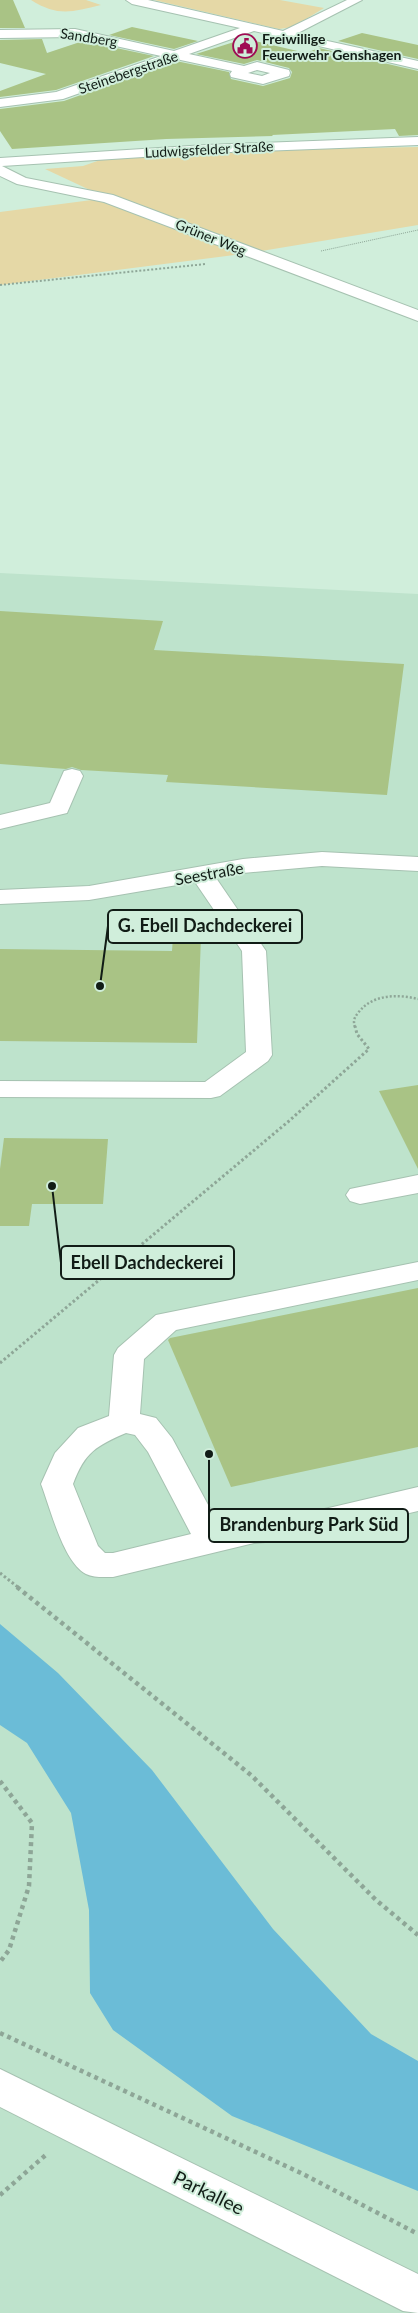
<svg xmlns="http://www.w3.org/2000/svg" width="418" height="2313" viewBox="0 0 418 2313" font-family="Lato,sans-serif">
  <style>
    .built { fill: #bee3cc }
    .green { fill: #e5d8a6 }
    .water { fill: #6bbcd7 }
    .building { fill: #a9c385 }
    .lines { fill: none; stroke-linecap: round; stroke-linejoin: round }
    .minor-casing { stroke: #a6c2b1; stroke-width: 2 }
    .path-far4 { stroke: #8ea697; stroke-width: 1; stroke-dasharray: 1 1; stroke-linecap: butt }
    .path-far3 { stroke: #8ea697; stroke-width: 2; stroke-dasharray: 2 2; stroke-linecap: butt }
    .path-far2 { stroke: #8ea697; stroke-width: 2.5; stroke-dasharray: 2 2; stroke-linecap: butt }
    .path-far1 { stroke: #8ea697; stroke-width: 3; stroke-dasharray: 2.5 2.5; stroke-linecap: butt }
    .path { stroke: #8ea697; stroke-width: 4.5; stroke-dasharray: 4 4; stroke-linecap: butt }
    .minor { fill: #fff; fill-rule: evenodd }
    .labels { text-anchor: middle; dominant-baseline: central; stroke-width: 4; stroke-linejoin: round; paint-order: stroke }
    .far-street-label { font-size: 14px; fill: #111c16; stroke: #d0eedb }
    .far-poi-label { font-size: 14px; font-weight: bold; fill: #111c16; stroke: #d0eedb; text-anchor: start }
    .street-label { font-size: 16px; fill: #111c16; stroke: #d0eedb }
    .near-street-label { font-size: 19px; fill: #111c16; stroke: #d0eedb }
    .leader { fill: none; stroke: #111c16; stroke-width: 2 }
    .callout-dot { fill: #111c16; stroke: #d0eedb; stroke-width: 2 }
    .callout { fill: #d0eedb; stroke: #111c16; stroke-width: 2 }
    .callout-label { font-size: 18px; text-anchor: middle; font-weight: bold; fill: #111c16 }
  </style>
  <rect width="100%" height="100%" fill="#d0eedb"/>
  <!-- built -->
  <path class="built" d="M0 573 418 594V2313H0Z"/>
  <!-- green -->
  <g class="green">
    <path d="M31 0H86L101 5C72 12 58 17 31 0Z"/>
    <path d="M154 0H280L324 8 293 27 279 29Z"/>
    <path d="M418 147V225L250 253 0 285V212L107 198 45 169 83 166 106 158 206 151Z"/>
  </g>
  <!-- water -->
  <path class="water" d="M0 1624 58 1673 152 1770 273 1929 371 2034 418 2061V2191L232 2116 113 2030 90 1993 89 1910 71 1813 27 1743 0 1725Z"/>
  <!-- building -->
  <g class="building">
    <path d="M0 0H13L25 28H0Z"/>
    <path d="M132 27 198 41 174 49 109 35Z"/>
    <path d="M362 33 418 45V59L338 41Z"/>
    <path d="M42 39 47 53 83 41 154 56 56 90 0 97V91L46 74 0 63V40Z"/>
    <path d="M255 41 306 53 319 48 418 71V135L399 136 395 129 272 135 273 136 166 139 12 149 0 131V109L64 101 176 61 229 72 231 79 263 86 290 78 292 72 289 68 257 60 244 64 196 54 234 42 246 44Z"/>
    <path d="M0 611 163 621 154 650 404 664 387 795 166 782 168 775 81 770 72 767 66 769 0 764Z"/>
    <path d="M173 937H201L197 1043 0 1041V949L172 951Z"/>
    <path d="M418 1085V1169L379 1091Z"/>
    <path d="M4 1138 108 1139 103 1204H32L29 1226H0V1169Z"/>
    <path d="M418 1288V1447L231 1487 168 1340 170 1338Z"/>
  </g>
  <g class="lines">
    <!-- minor casing -->
    <g class="minor-casing">
      <g id="minor">
        <path d="M126 0H148L283 31 347 0H362L296 34 418 61V69L254 31 189 54 244 66 257 62 289 70 290 73 289 76 263 84 231 77 230 74 232 71 176 59 63 99 0 107V99L56 92 161 56 75 37 0 38V30L75 29 174 51 240 28 132 4ZM257 70 270 73 262 76 248 73Z"/>
        <path d="M418 137V145L206 153 2 166 26 178 113 195 418 310V321L104 202 17 184 0 176V158L206 145Z"/>
        <path d="M72 769 80 771 83 776 67 813 0 829V815L50 803 64 771Z"/>
        <path d="M322 852 418 857V871L322 866 243 873 216 878 266 951 272 1055 268 1061 220 1096 211 1098 0 1097V1081L205 1082 246 1052 242 951 195 882 89 900 0 904V890L89 886 243 859Z"/>
        <path d="M418 1175V1193L360 1204 350 1201 346 1195 350 1189Z"/>
        <path d="M418 1262V1280L176 1330 144 1359 140 1414 156 1418 172 1438 220 1527 254 1519 299 1515 418 1487V1511L299 1539 254 1543 113 1577C104 1577 94 1578 86 1574 63 1562 50 1507 41 1484L55 1453 78 1428 109 1416 114 1355 118 1348 156 1315ZM126 1433 135 1435 148 1452 191 1534 113 1553H105L98 1546 73 1484C85 1452 96 1446 126 1433Z"/>
        <path d="M0 2069 418 2274V2313L403 2311 0 2107Z"/>
      </g>
    </g>
    <!-- path-far4 -->
    <path class="path-far4" d="M321 251 418 230"/>
    <!-- path-far3 -->
    <path class="path-far3" d="M0 285 206 264"/>
    <!-- path-far2 -->
    <path class="path-far2" d="M355 1027C353 1021 354 1018 358 1013 372 994 398 994 418 999"/>
    <!-- path-far1 -->
    <g class="path-far1">
      <path d="M0 1363 289 1121 369 1049 357 1034 355 1026"/>
      <path d="M0 1573 19 1588"/>
    </g>
    <!-- path -->
    <g class="path">
      <path d="M17 1587 251 1775 376 1900 418 1935"/>
      <path d="M0 1781 32 1823 29 1886 9 1950 0 1962"/>
      <path d="M0 2033 303 2174 418 2234"/>
      <path d="M0 2195 48 2153"/>
    </g>
    <!-- minor -->
    <use href="#minor" class="minor"/>
  </g>
  <!-- icons -->
  <defs>
    <g id="civic-ring" transform="scale(1.25)"><circle r="9.5" fill="#d0eedb" stroke="#9f0c53" stroke-width="1.5"/><path d="M-.6-6.5H3V-4.5H.6V-3L4-1V1h2V6H-6V1h2V-1L-.6-3ZM-1.2 2.5V6h2.4V2.5Z" fill="#9f0c53"/></g>
  </defs>
  <g fill-rule="evenodd">
    <use href="#civic-ring" x="245" y="46"/>
  </g>
  <g class="labels">
    <!-- far-street labels -->
    <g class="far-street-label">
      <text transform="translate(89 37) rotate(9)">Sandberg</text>
      <text transform="translate(128 72) rotate(-19)">Steinebergstraße</text>
      <text transform="translate(209 149) rotate(-3)">Ludwigsfelder Straße</text>
      <text transform="translate(211 237) rotate(22)">Grüner Weg</text>
    </g>
    <!-- far-poi labels -->
    <g class="far-poi-label">
      <text x="262" y="38">Freiwillige<tspan x="262" dy="16">Feuerwehr Genshagen</tspan></text>
    </g>
    <!-- street labels -->
    <g class="street-label">
      <text transform="translate(209 873) rotate(-10)">Seestraße</text>
    </g>
    <!-- near-street labels -->
    <g class="near-street-label">
      <text transform="translate(209 2192) rotate(26)">Parkallee</text>
    </g>
  </g>
  <!-- callouts -->
  <path class="leader" d="M100 986L108 926M52 1186L61 1263M209 1454L209 1525"/>
  <g class="callout-dot">
    <circle cx="100" cy="986" r="5"/>
    <circle cx="52" cy="1186" r="5"/>
    <circle cx="209" cy="1454" r="5"/>
  </g>
  <g class="callout">
    <rect x="108" y="910" width="194" height="33" rx="5"/>
    <rect x="61" y="1246" width="173" height="33" rx="5"/>
    <rect x="209" y="1509" width="199" height="33" rx="5"/>
  </g>
  <g class="callout-label">
    <text x="205" y="932">G. Ebell Dachdeckerei</text>
    <text x="147" y="1269">Ebell Dachdeckerei</text>
    <text x="309" y="1531">Brandenburg Park Süd</text>
  </g>
</svg>
